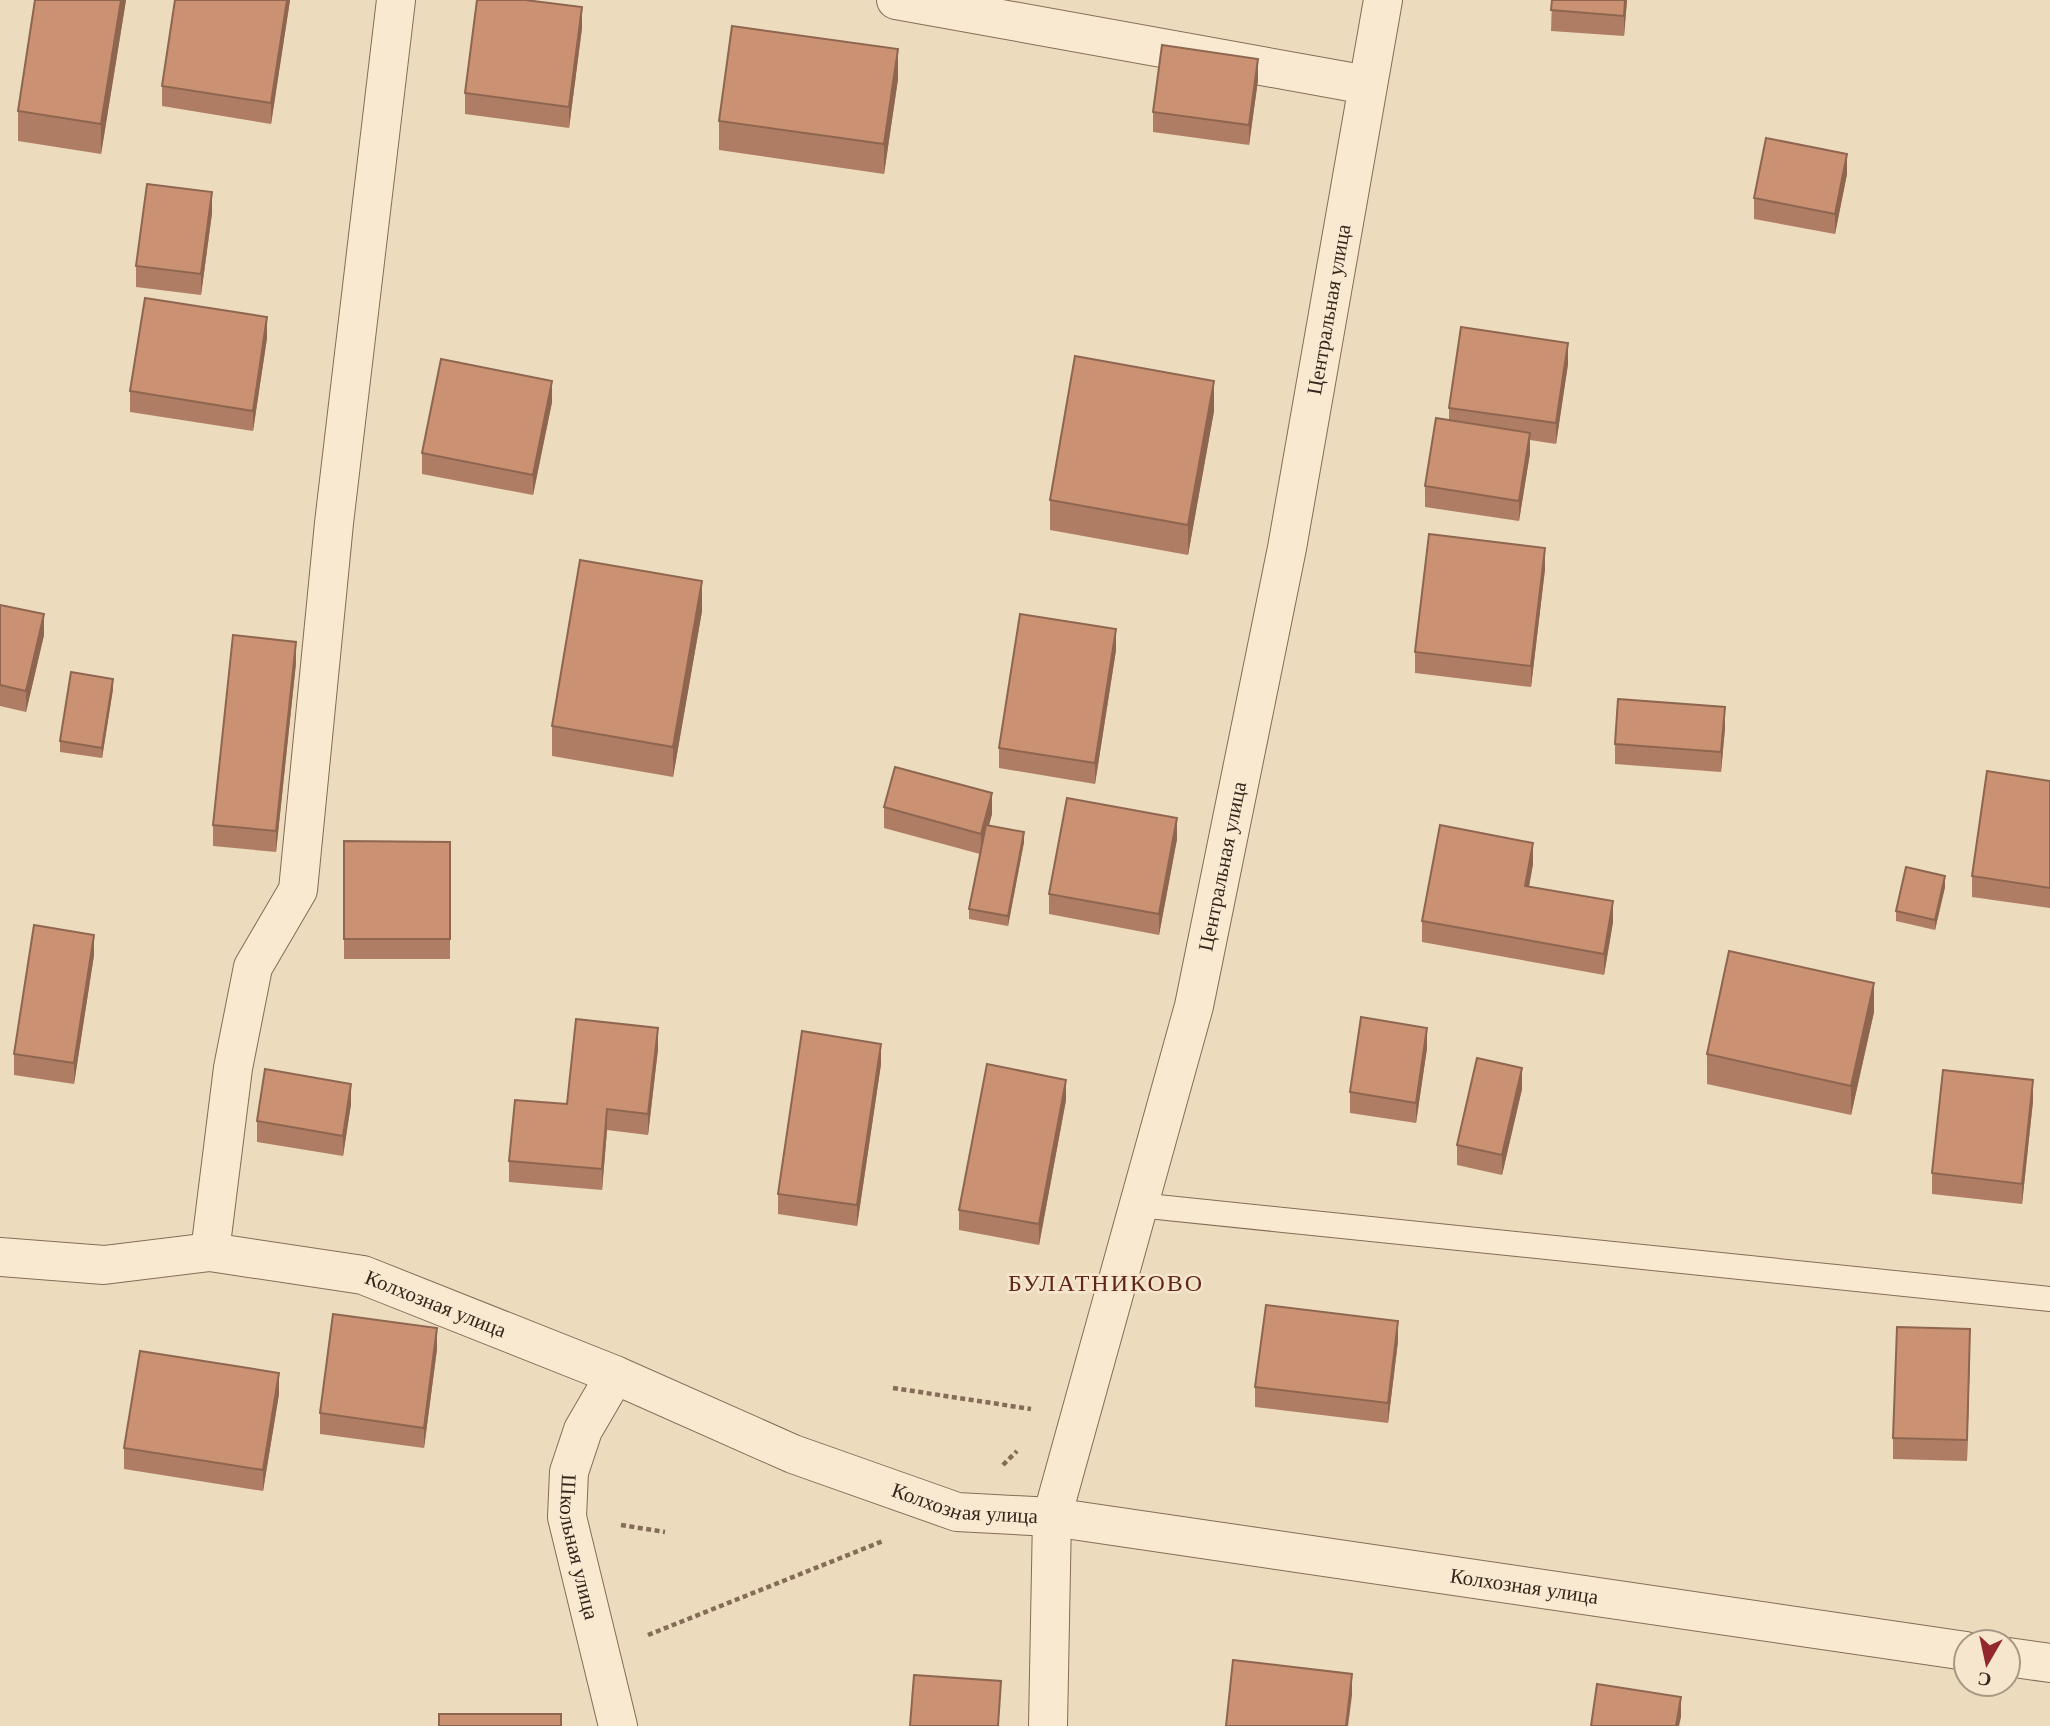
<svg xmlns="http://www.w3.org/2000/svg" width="2050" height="1726" viewBox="0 0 2050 1726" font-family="'Times New Roman',serif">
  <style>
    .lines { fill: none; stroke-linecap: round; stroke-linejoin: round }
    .service-casing { stroke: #856c57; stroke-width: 26 }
    .minor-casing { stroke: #856c57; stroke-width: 40 }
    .path { stroke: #856c57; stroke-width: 4.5; stroke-dasharray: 5 3.5; stroke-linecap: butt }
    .service { stroke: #f8e9d0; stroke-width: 24 }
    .minor { stroke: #f8e9d0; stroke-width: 38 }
    .wall { fill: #af7d63 }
    .shaded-wall { fill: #8e6650 }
    .building { fill: #cb9173; stroke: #8e6650; stroke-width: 2 }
    .labels { text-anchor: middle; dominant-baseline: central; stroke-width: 5; stroke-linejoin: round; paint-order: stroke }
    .street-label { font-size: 21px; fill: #34261b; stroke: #f5e6cd }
    .quarter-label { font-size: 24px; letter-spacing: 2px; fill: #60251b; stroke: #f5e6cd }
  </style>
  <rect width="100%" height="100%" fill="#eddbbd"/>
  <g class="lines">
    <!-- service casing -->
    <g class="service-casing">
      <path id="service" d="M1138 1205 2050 1299"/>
    </g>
    <!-- minor casing -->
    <g class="minor-casing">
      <g id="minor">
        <path d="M896 0 1367 85"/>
        <path d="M210 1252 233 1068 253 967 298 890 334 523 396 0"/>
        <path id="s1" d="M0 1257 104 1265 210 1252 363 1275 615 1375 793 1454 957 1512 1052 1517 1966 1651"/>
        <path id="s2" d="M615 1375 583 1430 569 1472 567 1517 618 1726"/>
        <path d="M2008 1657 2050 1663"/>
        <path id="s3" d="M1048 1726 1052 1517 1194 1006 1287 548 1383 0"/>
      </g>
    </g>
    <!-- path -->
    <g class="path">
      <path d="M893 1388 1031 1409"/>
      <path d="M1003 1465 1017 1451"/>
      <path d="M621 1525 665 1532"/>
      <path d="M648 1635 883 1541"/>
    </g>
    <!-- service -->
    <use href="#service" class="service"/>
    <!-- minor -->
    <use href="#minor" class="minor"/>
  </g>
  <!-- wall -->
  <g class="wall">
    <path d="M126 0 101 154 18 141V111Z"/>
    <path d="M290 0 271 124 162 106V86Z"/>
    <path d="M1552 0H1627L1624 36 1551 31Z"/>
    <path d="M582 28 569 128 465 114V93Z"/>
    <path d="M898 79 884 174 719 150V121Z"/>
    <path d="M1258 80 1249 145 1153 132V112Z"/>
    <path d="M1847 174 1835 234 1754 219V198Z"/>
    <path d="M212 213 201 295 136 287V266Z"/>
    <path d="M267 338 253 431 130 412V391Z"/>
    <path d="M1568 364 1556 444 1530 440V453L1519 521 1425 507V486L1449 420V408Z"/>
    <path d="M552 402 533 495 422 474V453Z"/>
    <path d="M1214 411 1188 555 1050 530V500Z"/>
    <path d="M1545 569 1531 687 1415 673V652Z"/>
    <path d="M0 605 44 635 26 712 0 706Z"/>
    <path d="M702 611 673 777 552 756V726Z"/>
    <path d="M1116 650 1095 784 999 768V748Z"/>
    <path d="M296 663 276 852 213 846V825Z"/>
    <path d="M113 689 102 758 60 752V741Z"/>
    <path d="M1725 728 1721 772 1615 764V744Z"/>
    <path d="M2050 781V908L1972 897V876Z"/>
    <path d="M884 807 992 814 989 825 1024 842 1008 926 969 919V909L980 854 884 828Z"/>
    <path d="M1177 839 1159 935 1049 914V894Z"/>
    <path d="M344 841 450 842V959H344Z"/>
    <path d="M1533 864 1529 887 1613 922 1604 975 1422 942V921Z"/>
    <path d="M1945 887 1935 930 1896 921V911Z"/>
    <path d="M94 955 74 1084 14 1075V1054Z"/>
    <path d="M1874 1012 1851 1115 1707 1084V1054Z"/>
    <path d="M1427 1048 1416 1123 1350 1113V1092Z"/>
    <path d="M658 1049 648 1135 607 1130 602 1190 509 1182V1161L567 1104Z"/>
    <path d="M881 1064 857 1226 778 1214V1194Z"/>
    <path d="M1522 1089 1502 1175 1457 1165V1145Z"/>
    <path d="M1066 1100 1039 1245 959 1230V1210Z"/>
    <path d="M2033 1101 2022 1204 1932 1194V1173Z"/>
    <path d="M351 1104 343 1156 257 1142V1121Z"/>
    <path d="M1398 1341 1388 1423 1255 1407V1387Z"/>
    <path d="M437 1349 424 1448 320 1434V1413Z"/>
    <path d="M1970 1350 1967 1461 1893 1459V1438Z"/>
    <path d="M279 1394 263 1491 124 1469V1448Z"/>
  </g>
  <!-- shaded-wall -->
  <g class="shaded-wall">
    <path d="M121 0H126L101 154V124Z"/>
    <path d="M287 0H290L271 124V103Z"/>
    <path d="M1625 0H1627L1624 36V16Z"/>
    <path d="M582 7V28L569 128V107Z"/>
    <path d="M898 49V79L884 174V144Z"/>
    <path d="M1258 59V80L1249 145V125Z"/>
    <path d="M1847 154V174L1835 234V214Z"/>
    <path d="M212 192V213L201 295V274Z"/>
    <path d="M267 317V338L253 431V411Z"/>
    <path d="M1568 343V364L1556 444V423Z"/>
    <path d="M552 381V402L533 495V475Z"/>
    <path d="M1214 381V411L1188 555V525Z"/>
    <path d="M1530 433V453L1519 521V501Z"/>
    <path d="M1545 548V569L1531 687V666Z"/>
    <path d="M702 581V611L673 777V747Z"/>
    <path d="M44 614V635L26 712V691Z"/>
    <path d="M1116 629V650L1095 784V763Z"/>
    <path d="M296 642V663L276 852V831Z"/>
    <path d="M113 679V689L102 758V748Z"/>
    <path d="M1725 707V728L1721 772V752Z"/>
    <path d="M992 793V814L981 854V834Z"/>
    <path d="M1177 818V839L1159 935V914Z"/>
    <path d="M1024 832V842L1008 926V916Z"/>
    <path d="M1533 843V864L1525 907V886Z"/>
    <path d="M1945 876V887L1935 930V920Z"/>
    <path d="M1613 901V922L1604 975V954Z"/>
    <path d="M94 935V955L74 1084V1063Z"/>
    <path d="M1874 983V1012L1851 1115V1086Z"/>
    <path d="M658 1028V1049L648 1135V1114Z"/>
    <path d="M1427 1028V1048L1416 1123V1103Z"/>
    <path d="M881 1044V1064L857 1226V1205Z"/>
    <path d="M1522 1068V1089L1502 1175V1155Z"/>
    <path d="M1066 1080V1100L1039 1245V1224Z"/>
    <path d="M2033 1080V1101L2022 1204V1184Z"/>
    <path d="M351 1084V1104L343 1156V1136Z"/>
    <path d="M607 1109V1130L602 1190V1169Z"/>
    <path d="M1398 1321V1341L1388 1423V1403Z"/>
    <path d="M437 1328V1349L424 1448V1428Z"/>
    <path d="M1970 1329V1350L1967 1461V1440Z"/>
    <path d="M279 1373V1394L263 1491V1470Z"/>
    <path d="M1352 1674V1695L1348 1726H1346Z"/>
    <path d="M1681 1697V1717L1679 1726H1676Z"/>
  </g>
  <!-- building -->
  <g class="building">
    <path d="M35 0H121L101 124 18 111Z"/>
    <path d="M175 0H287L271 103 162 86Z"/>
    <path d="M477 0H525L582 7 569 107 465 93Z"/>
    <path d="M1552 0H1625L1624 16 1551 10Z"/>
    <path d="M732 26 898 49 884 144 719 121Z"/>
    <path d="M1162 45 1258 59 1249 125 1153 112Z"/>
    <path d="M1766 138 1847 154 1835 214 1754 198Z"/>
    <path d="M147 184 212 192 201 274 136 266Z"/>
    <path d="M145 298 267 317 253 411 130 391Z"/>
    <path d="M1461 327 1568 343 1556 423 1449 408Z"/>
    <path d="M1075 356 1214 381 1188 525 1050 500Z"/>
    <path d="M441 359 552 381 533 475 422 453Z"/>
    <path d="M1436 418 1530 433 1519 501 1425 486Z"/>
    <path d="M1429 534 1545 548 1531 666 1415 652Z"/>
    <path d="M580 560 702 581 673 747 552 726Z"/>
    <path d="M0 605 44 614 26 691 0 685Z"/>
    <path d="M1020 614 1116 629 1095 763 999 748Z"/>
    <path d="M233 635 296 642 276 831 213 825Z"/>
    <path d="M71 672 113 679 102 748 60 741Z"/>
    <path d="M1618 699 1725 707 1721 752 1615 744Z"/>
    <path d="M895 767 992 793 981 834 884 807Z"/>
    <path d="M1987 771 2050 781V888L1972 876Z"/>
    <path d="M1067 798 1177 818 1159 914 1049 894Z"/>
    <path d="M986 825 1024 832 1008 916 969 909Z"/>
    <path d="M1440 825 1533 843 1525 886 1613 901 1604 954 1422 921Z"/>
    <path d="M344 841 450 842V939H344Z"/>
    <path d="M1906 867 1945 876 1935 920 1896 911Z"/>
    <path d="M34 925 94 935 74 1063 14 1054Z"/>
    <path d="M1729 951 1874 983 1851 1086 1707 1054Z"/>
    <path d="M1361 1017 1427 1028 1416 1103 1350 1092Z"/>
    <path d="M576 1019 658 1028 648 1114 607 1109 602 1169 509 1161 515 1100 567 1104Z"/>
    <path d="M802 1031 881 1044 857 1205 778 1194Z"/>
    <path d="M1477 1058 1522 1068 1502 1155 1457 1145Z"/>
    <path d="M987 1064 1066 1080 1039 1224 959 1210Z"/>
    <path d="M265 1069 351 1084 343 1136 257 1121Z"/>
    <path d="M1943 1070 2033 1080 2022 1184 1932 1173Z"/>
    <path d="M1266 1305 1398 1321 1388 1403 1255 1387Z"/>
    <path d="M333 1314 437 1328 424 1428 320 1413Z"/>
    <path d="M1897 1327 1970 1329 1967 1440 1893 1438Z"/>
    <path d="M140 1351 279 1373 263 1470 124 1448Z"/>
    <path d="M1233 1660 1352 1674 1346 1726H1226Z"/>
    <path d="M914 1675 1001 1681 998 1726H910Z"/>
    <path d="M1597 1684 1681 1697 1676 1726H1591Z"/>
    <rect x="439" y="1714" width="122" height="12"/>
  </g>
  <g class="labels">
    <!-- street labels -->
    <g class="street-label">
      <text stroke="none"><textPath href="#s3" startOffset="1449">Центральная улица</textPath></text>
      <text stroke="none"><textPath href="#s3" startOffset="882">Центральная улица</textPath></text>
      <text stroke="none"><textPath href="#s1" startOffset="444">Колхозная улица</textPath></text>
      <text stroke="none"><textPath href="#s1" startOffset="1012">Колхозная улица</textPath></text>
      <text stroke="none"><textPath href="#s2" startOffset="184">Школьная улица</textPath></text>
      <text stroke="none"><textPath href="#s1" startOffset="1578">Колхозная улица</textPath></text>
    </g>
    <!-- quarter labels -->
    <g class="quarter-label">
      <text x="1106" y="1283">БУЛАТНИКОВО</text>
    </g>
  </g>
  <!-- north arrow -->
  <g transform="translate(1987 1663) rotate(189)"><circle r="33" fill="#f5e6cd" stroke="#a89986" stroke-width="2"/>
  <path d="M0-5L12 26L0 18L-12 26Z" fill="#932730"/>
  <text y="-10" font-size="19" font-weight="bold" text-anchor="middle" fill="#34261b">С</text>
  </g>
</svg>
